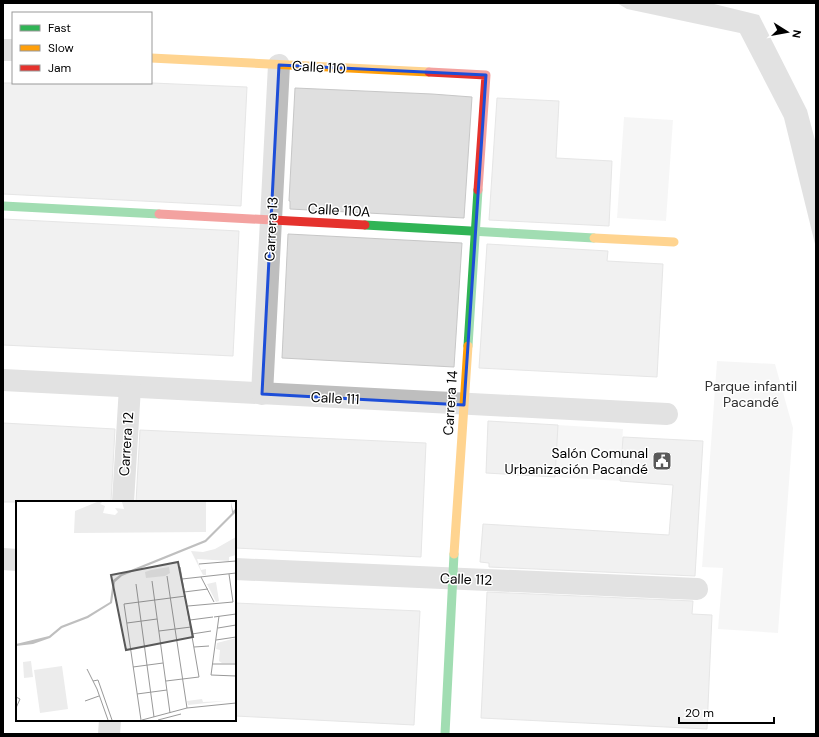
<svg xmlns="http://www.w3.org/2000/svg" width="819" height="737" viewBox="0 0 819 737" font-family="'DM Sans',sans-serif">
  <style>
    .green { fill: #ececec }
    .water { fill: #bfbfbf }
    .building { fill: #dfdfdf; stroke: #c7c7c7 }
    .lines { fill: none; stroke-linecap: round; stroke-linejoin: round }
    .street { stroke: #bebebe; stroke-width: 22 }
    .fast { stroke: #30b455; stroke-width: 9 }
    .slow { stroke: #ff9f0a; stroke-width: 9 }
    .jam { stroke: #e5322d; stroke-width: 9 }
    .marked { fill: none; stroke: #1d4ed8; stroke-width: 3; stroke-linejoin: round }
    .labels { text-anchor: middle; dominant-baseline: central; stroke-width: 3; stroke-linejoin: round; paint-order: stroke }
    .street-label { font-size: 14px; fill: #000; stroke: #fff }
    .park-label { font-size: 14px; fill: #333; stroke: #fff }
    .poi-label { font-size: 14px; fill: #000; stroke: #fff; text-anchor: end }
    .inset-road { fill: none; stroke: #999; stroke-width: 1 }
    .view { fill: #595959; fill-opacity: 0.15; stroke: #595959; stroke-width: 2 }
    .inset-edge { fill: none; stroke: #000; stroke-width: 2 }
  </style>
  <rect width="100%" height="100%" fill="#fff"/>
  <!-- green -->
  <g class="green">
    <path d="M624 117 673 120 666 221 617 218Z"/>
    <path d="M717 361 775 364 793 428 778 633 718 629 723 568 702 567Z"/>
    <path d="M558 425 623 429 620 481 555 477Z"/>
  </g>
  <!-- water -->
  <path class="water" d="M617 3H710L759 15 807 110 816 144V248L784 118 740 33 627 9Z"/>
  <!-- building -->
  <g class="building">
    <path d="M3 83H152L247 87 241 206 3 194Z"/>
    <path d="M295 88 432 94 472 97 464 218 290 209V201H289Z"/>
    <path d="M497 98 559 101 556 158 612 161 609 226 489 220Z"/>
    <path d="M3 219 239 231 233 356 3 345Z"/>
    <path d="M288 234 462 243 454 367 282 358Z"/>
    <path d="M487 244 608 251 607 261 663 264 657 377 479 368Z"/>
    <path d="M488 421 558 425 555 477 486 473Z"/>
    <path d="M3 423 115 429 111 502H3Z"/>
    <path d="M140 430 426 443 421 557 235 548V502H136Z"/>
    <path d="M623 437 703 441 695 576 489 567V563L480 562 483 524 669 535 673 485 620 481Z"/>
    <path d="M487 592 693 601 692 614 712 615 707 729 481 718Z"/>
    <path d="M235 603 420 611 414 725 235 716Z"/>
  </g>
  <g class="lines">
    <!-- street -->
    <g class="street">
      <path d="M3 50H13"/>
      <path d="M3 380 667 414"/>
      <path d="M262 394 279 65"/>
      <path d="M123 502 130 387"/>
      <path d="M3 559 17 560"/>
      <path d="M235 569 697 589"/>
      <path d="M109 734 110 720"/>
    </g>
    <!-- fast -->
    <g class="fast">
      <path d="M3 206 159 214"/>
      <path d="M365 225 594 238"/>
      <path d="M468 346 478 190"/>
      <path d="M445 734 454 554"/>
    </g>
    <!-- slow -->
    <g class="slow">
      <path d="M151 58 429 72"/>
      <path d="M594 238 674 242"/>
      <path d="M454 554 468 346"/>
    </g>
    <!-- jam -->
    <g class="jam">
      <path d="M429 72 486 75 478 190"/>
      <path d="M159 214 365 225"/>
    </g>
  </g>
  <!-- marked area -->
  <path d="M0 0H819V737H0ZM279 65 486 75 464 405 262 394Z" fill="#fff" fill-opacity=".55" fill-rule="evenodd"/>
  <path class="marked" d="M279 65 486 75 464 405 262 394Z"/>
  <!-- icons -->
  <defs>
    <g id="civic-square" transform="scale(1)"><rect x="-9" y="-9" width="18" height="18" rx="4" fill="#595959" stroke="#fff"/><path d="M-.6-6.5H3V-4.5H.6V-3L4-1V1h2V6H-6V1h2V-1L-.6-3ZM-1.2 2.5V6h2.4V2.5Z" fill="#fff"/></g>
  </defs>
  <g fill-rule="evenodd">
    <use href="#civic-square" x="662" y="461"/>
  </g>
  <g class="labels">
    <!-- street labels -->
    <g class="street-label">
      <text transform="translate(319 67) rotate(3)">Calle 110</text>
      <text transform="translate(339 210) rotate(3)">Calle 110A</text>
      <text transform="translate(271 229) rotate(-87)">Carrera 13</text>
      <text transform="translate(335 398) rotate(3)">Calle 111</text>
      <text transform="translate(450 403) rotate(-86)">Carrera 14</text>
      <text transform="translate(126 444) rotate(-86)">Carrera 12</text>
      <text transform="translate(466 579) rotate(2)">Calle 112</text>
    </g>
    <!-- park labels -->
    <g class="park-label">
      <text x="751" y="386">Parque infantil<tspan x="751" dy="16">Pacandé</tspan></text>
    </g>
    <!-- poi labels -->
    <g class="poi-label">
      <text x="648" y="453">Salón Comunal<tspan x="648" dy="16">Urbanización Pacandé</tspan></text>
    </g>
  </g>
  <!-- overview -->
  <g transform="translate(16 501)">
    <rect width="220" height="220" fill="#fff"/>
    <path d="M81 1H86L84 3 89 5 87 12 99 14 102 11 99 7 108 8 106 1H190V31L58 32 59 10ZM220 36V54L213 56V60L181 58 185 69 190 68V74H187L175 50 187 51 199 48ZM153 66 154 72 149 75 130 77 129 71 135 69ZM200 81 203 100 200 101 191 83ZM220 137V162H206L203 160 204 149 200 148 201 142ZM15 160 17 176 8 177 7 161ZM46 165 52 208 24 212 18 169ZM186 198 187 201 210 200 172 204 171 200Z" fill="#ececec"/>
    <path d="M215 1 217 10 220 7V11L190 41 106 75 99 81 96 102 72 117 46 127 34 137 17 143 0 145V143L33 135 45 125 71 115 94 101 97 79 105 73 189 39 216 12Z" fill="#bfbfbf"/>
    <path class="inset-road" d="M183 63 220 60M151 75 171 207M185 76 198 101M166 78 220 72M136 80 154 212M120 83 138 216M168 91 192 88M172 105 217 101 213 73M203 115 195 174 220 175M198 116 220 113M174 119 197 116M111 122 141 118M202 127 220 124M143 130 175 126M176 133 195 130M200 139 220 136M178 146 193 145M196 163H220M117 166 147 162M71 168 81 188 92 219M77 180 82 179 96 219M150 180 183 176 164 66M121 193 151 189M0 196 4 198 0 207M69 200 83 195M125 219 108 103 170 95M126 219 171 207 220 202M142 219 165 213"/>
    <path class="view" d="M162 61 177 136 110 149 95 74Z"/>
    <rect width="220" height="220" class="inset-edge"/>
  </g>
  <!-- border -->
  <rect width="819" height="737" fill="none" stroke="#000000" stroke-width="8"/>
  <!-- legend -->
  <rect x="12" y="12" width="140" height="72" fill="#ffffff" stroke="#999999"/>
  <rect x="20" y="25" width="20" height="6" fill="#30b455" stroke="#999999"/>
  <text x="48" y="32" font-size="12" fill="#000000">Fast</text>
  <rect x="20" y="45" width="20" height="6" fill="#ff9f0a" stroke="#999999"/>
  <text x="48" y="52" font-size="12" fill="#000000">Slow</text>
  <rect x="20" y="65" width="20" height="6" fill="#e5322d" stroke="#999999"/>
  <text x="48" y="72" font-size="12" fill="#000000">Jam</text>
  <!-- north arrow -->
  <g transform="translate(787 32) rotate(101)" stroke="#ffffff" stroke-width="3" paint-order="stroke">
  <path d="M0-3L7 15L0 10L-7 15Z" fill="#000000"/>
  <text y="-6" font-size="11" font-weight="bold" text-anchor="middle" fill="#000000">N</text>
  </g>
  <!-- scale -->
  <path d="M679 717v6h95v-6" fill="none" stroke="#000000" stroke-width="2"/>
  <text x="685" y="717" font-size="12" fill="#000000" stroke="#ffffff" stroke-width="3" paint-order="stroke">20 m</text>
</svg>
